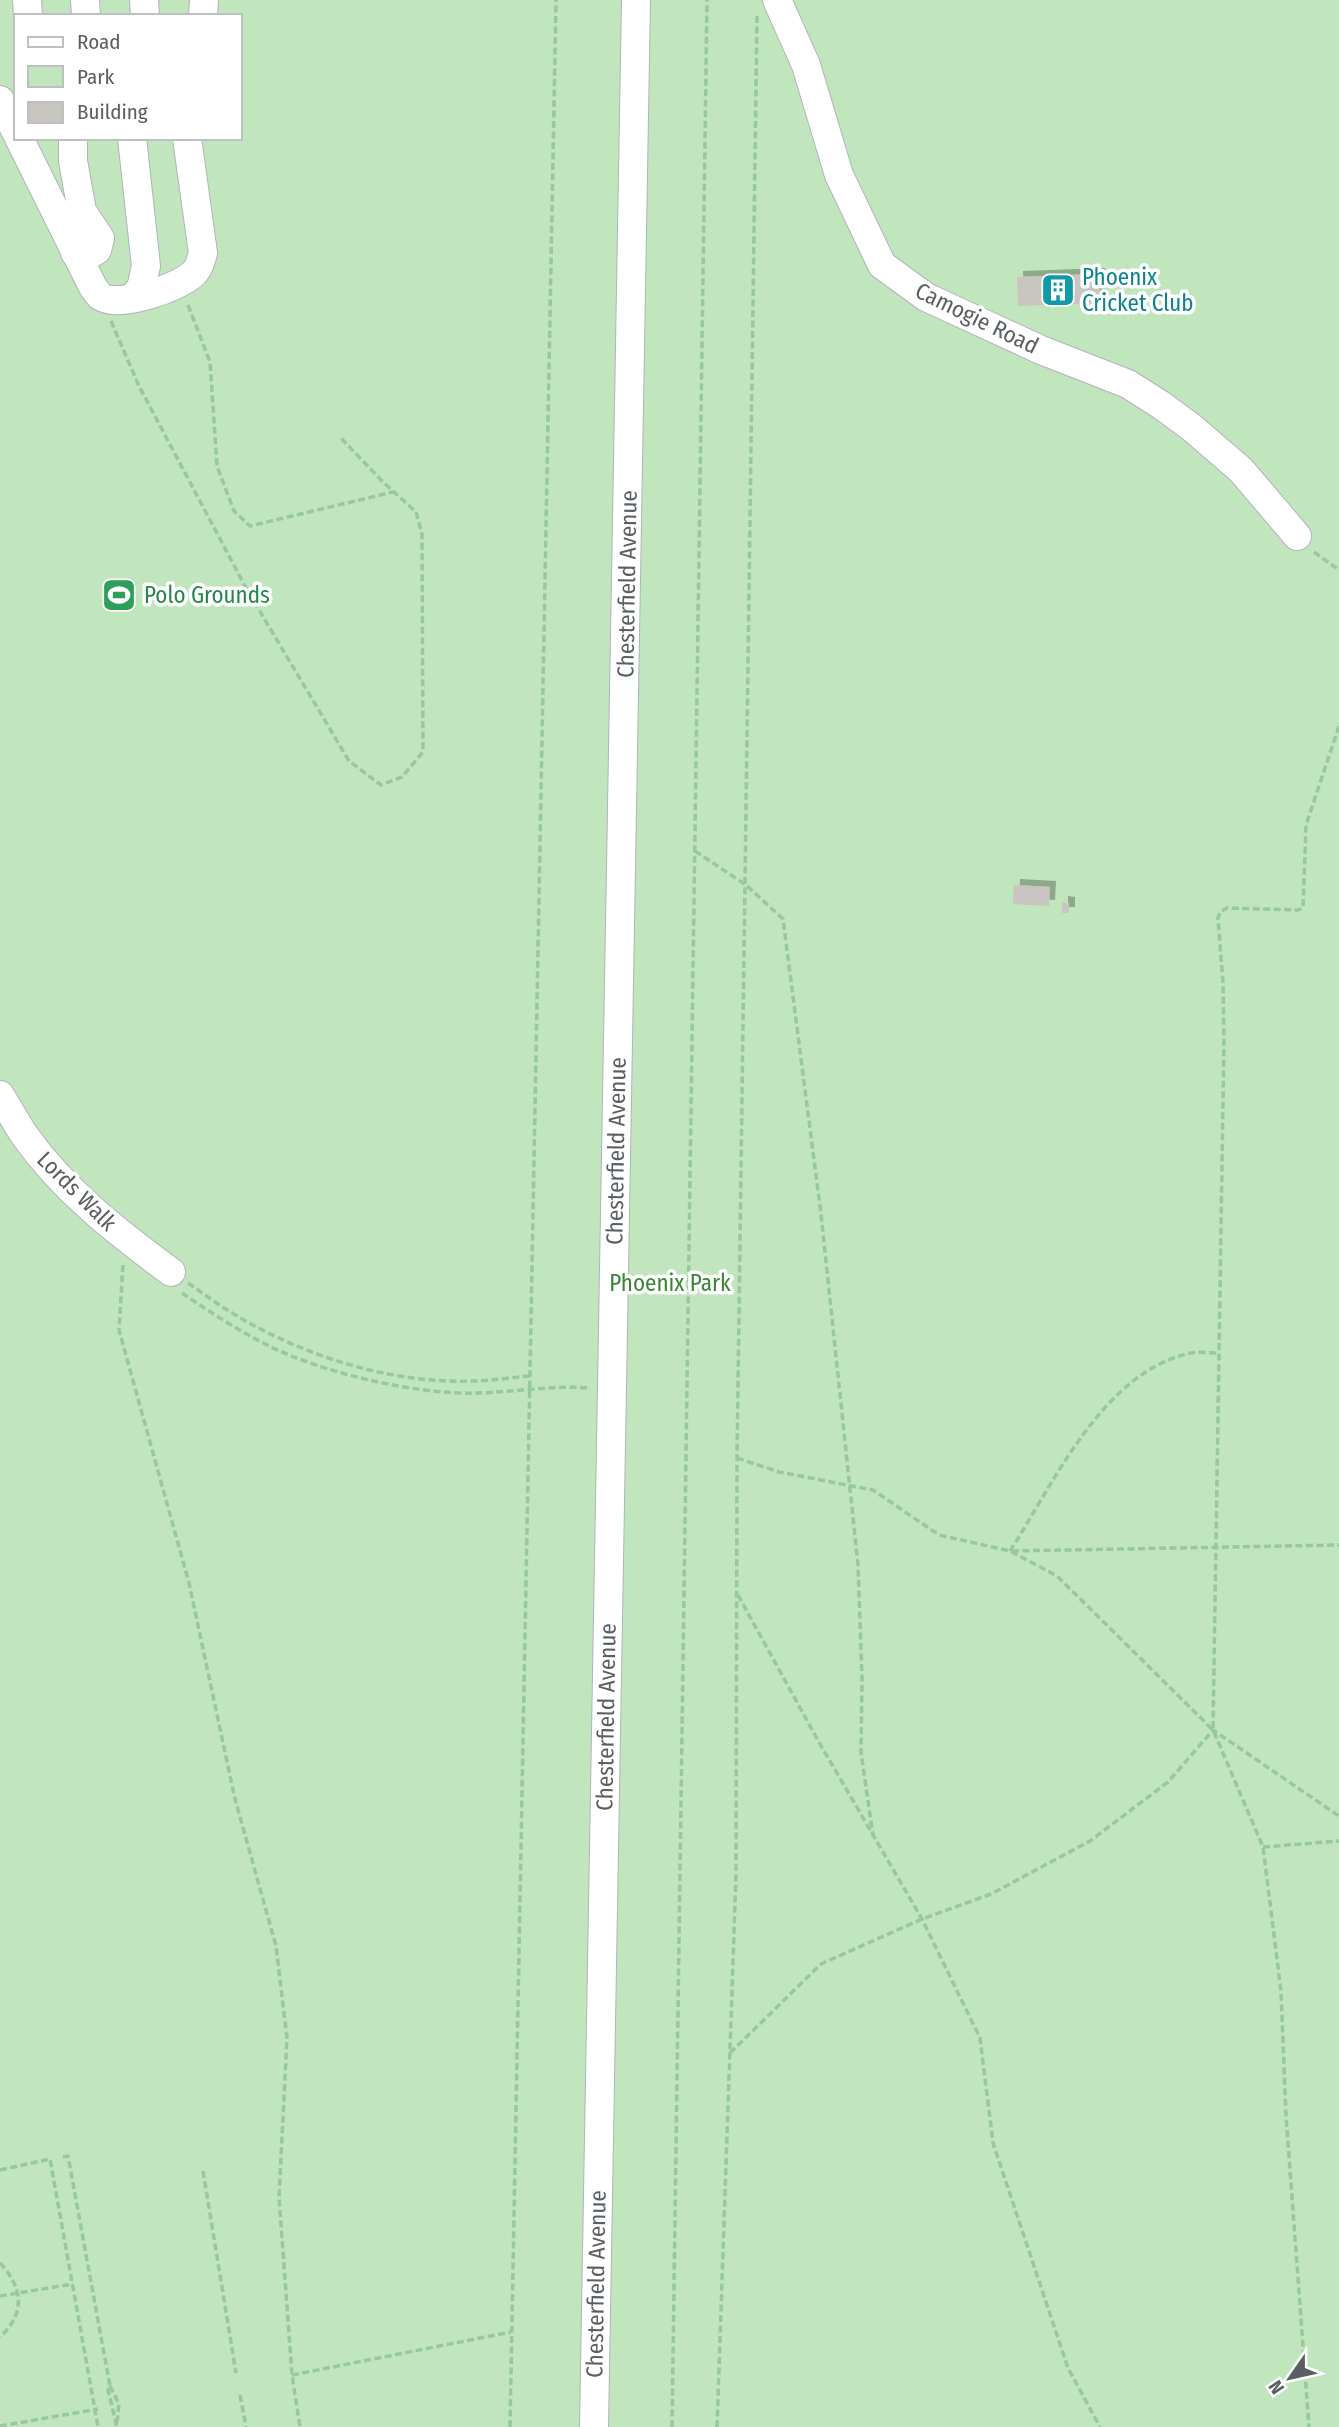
<svg xmlns="http://www.w3.org/2000/svg" width="1339" height="2427" viewBox="0 0 1339 2427" font-family="'Fira Sans Condensed',sans-serif">
  <style>
    .green { fill: #c1e5bc; fill-rule: evenodd }
    .building { fill: #c9c5c0; filter: url(#shadow) }
    .lines { fill: none; stroke-linecap: round; stroke-linejoin: round }
    .minor-casing { stroke: #b1b5b8; stroke-width: 30 }
    .path { stroke: #97c89e; stroke-width: 3.5; stroke-dasharray: 7 3.5; stroke-linecap: butt }
    .minor { stroke: #fff; stroke-width: 28 }
    .labels { text-anchor: middle; dominant-baseline: central; stroke-width: 7; stroke-linejoin: round; paint-order: stroke }
    .culture-label { font-size: 23px; fill: #0d838f; stroke: #fff; text-anchor: start }
    .street-label { font-size: 23px; fill: #595e62; stroke: #fff }
    .leisure-label { font-size: 23px; fill: #27864d; stroke: #fff; text-anchor: start }
    .park-label { font-size: 23px; fill: #3b8634; stroke: #fff }
  </style>
  <defs>
    <filter id="shadow"><feDropShadow dx="6" dy="-6" stdDeviation="0" flood-color="#0004"/></filter>
  </defs>
  <rect width="100%" height="100%" fill="#ece8e0"/>
  <!-- green -->
  <path class="green" d="M0 0H1339V2427H0ZM16 16H240V138H16Z"/>
  <!-- building -->
  <g class="building">
    <path d="M1099 274 1100 303 1018 306 1017 277Z"/>
    <path d="M1014 885 1050 887 1049 906 1013 904Z"/>
    <path d="M1062 902 1069 903V913H1062Z"/>
  </g>
  <g class="lines">
    <!-- minor casing -->
    <g class="minor-casing">
      <g id="minor">
        <path d="M27 0 28 16"/>
        <path d="M85 0 86 16"/>
        <path d="M144 0 145 16"/>
        <path d="M777 0 806 65 839 175 882 265 926 297 1041 350 1128 384 1161 405 1191 427 1241 470 1297 536"/>
        <path d="M203 16 204 0"/>
        <path d="M0 100 16 132"/>
        <path d="M19 138 93 287C95 290 97 293 100 296 118 309 179 288 194 273 199 268 201 260 203 253L187 138"/>
        <path d="M73 138V161L82 211 100 238 97 250 90 254 75 253"/>
        <path d="M132 138 146 266 141 288 133 297"/>
        <path d="M0 1095C9 1109 16 1123 25 1136 64 1191 117 1232 171 1272"/>
        <path d="M594 2427 636 0"/>
      </g>
    </g>
    <!-- path -->
    <g class="path">
      <path d="M188 305 210 362 217 466 234 511 250 526 393 492"/>
      <path d="M111 321 139 386 246 588 349 761 381 785 402 777 423 752 422 534 416 512 382 481 339 436"/>
      <path d="M1314 552 1339 570"/>
      <path d="M695 851 746 885 783 919 821 1214 858 1565 862 1678 861 1752 873 1836"/>
      <path d="M123 1265 119 1330 189 1583 235 1799 276 1946 287 2038 279 2197 292 2375 300 2427"/>
      <path d="M188 1283C204 1294 220 1306 237 1316 307 1357 391 1384 473 1381 492 1381 512 1377 531 1376"/>
      <path d="M182 1293C210 1312 239 1331 269 1346 324 1373 416 1395 477 1393 515 1392 552 1385 590 1388"/>
      <path d="M737 1458 779 1472 873 1490 939 1535 1010 1551 1057 1576 1213 1730 1224 1041 1223 983 1218 918 1220 912 1227 908 1298 910 1303 908 1306 825 1339 726"/>
      <path d="M1010 1551C1054 1483 1101 1376 1186 1354 1196 1351 1208 1353 1219 1353"/>
      <path d="M1012 1551 1339 1545"/>
      <path d="M738 1595 820 1744 922 1919 980 2038 993 2143 1068 2368 1100 2427"/>
      <path d="M1214 1732 1263 1847 1281 1991 1286 2116 1309 2427"/>
      <path d="M1263 1847 1339 1841"/>
      <path d="M730 2053 821 1964 922 1919 991 1894 1090 1841 1168 1782 1213 1730 1339 1816"/>
      <path d="M63 2157 68 2156 110 2386 108 2390 117 2427"/>
      <path d="M0 2170 50 2159 98 2427"/>
      <path d="M203 2171 236 2373"/>
      <path d="M0 2263C23 2288 26 2313 0 2337"/>
      <path d="M0 2296 73 2284"/>
      <path d="M292 2375 511 2332"/>
      <path d="M110 2386 119 2404 117 2423"/>
      <path d="M240 2395 246 2427"/>
      <path d="M0 2426 98 2409"/>
      <path d="M510 2427 556 0"/>
      <path d="M672 2427 707 0"/>
      <path d="M717 2427 736 1875 737 1458 757 16"/>
    </g>
    <!-- minor -->
    <use href="#minor" class="minor"/>
  </g>
  <!-- icons -->
  <defs>
    <g id="building-square" transform="scale(1.75)"><rect x="-9" y="-9" width="18" height="18" rx="4" fill="#0f9aa8" stroke="#fff"/><path d="M-4-6H4V6H1V3H-1V6H-4ZM-2.5-4.3h1.7v1.8h-1.7ZM.8-4.3h1.7v1.8H.8ZM-2.5-1h1.7V.8h-1.7ZM.8-1h1.7V.8H.8Z" fill="#fff"/></g>
    <g id="stadium-square" transform="scale(1.75)"><rect x="-9" y="-9" width="18" height="18" rx="4" fill="#2e9e5b" stroke="#fff"/><path d="M0-5a6.5 5 0 1 0 0 10a6.5 5 0 1 0 0-10ZM-3.5-1.8h7v3.6h-7Z" fill="#fff"/></g>
  </defs>
  <g fill-rule="evenodd">
    <use href="#building-square" x="1058" y="290"/>
    <use href="#stadium-square" x="119" y="595"/>
  </g>
  <g class="labels">
    <!-- culture labels -->
    <g class="culture-label">
      <text x="1082" y="277">Phoenix<tspan x="1082" dy="26">Cricket Club</tspan></text>
    </g>
    <!-- street labels -->
    <g class="street-label">
      <text transform="translate(977 318) rotate(26)">Camogie Road</text>
      <text transform="translate(627 584) rotate(-89)">Chesterfield Avenue</text>
      <text transform="translate(616 1151) rotate(-89)">Chesterfield Avenue</text>
      <text transform="translate(77 1191) rotate(45)">Lords Walk</text>
      <text transform="translate(606 1717) rotate(-89)">Chesterfield Avenue</text>
      <text transform="translate(596 2284) rotate(-89)">Chesterfield Avenue</text>
    </g>
    <!-- leisure labels -->
    <g class="leisure-label">
      <text x="144" y="595">Polo Grounds</text>
    </g>
    <!-- park labels -->
    <g class="park-label">
      <text x="670" y="1283">Phoenix Park</text>
    </g>
  </g>
  <!-- legend -->
  <rect x="14" y="14" width="228" height="126" fill="#ffffff" stroke="#bdbfc0" stroke-width="2"/>
  <rect x="28" y="37" width="35" height="10" fill="#ffffff" stroke="#bdbfc0" stroke-width="2"/>
  <text x="77" y="49" font-size="21" fill="#595e62">Road</text>
  <rect x="28" y="66" width="35" height="21" fill="#c1e5bc" stroke="#bdbfc0" stroke-width="2"/>
  <text x="77" y="84" font-size="21" fill="#595e62">Park</text>
  <rect x="28" y="102" width="35" height="21" fill="#c9c5c0" stroke="#bdbfc0" stroke-width="2"/>
  <text x="77" y="119" font-size="21" fill="#595e62">Building</text>
  <!-- north arrow -->
  <g transform="translate(1290 2378) rotate(236)" stroke="#ffffff" stroke-width="5" paint-order="stroke">
  <path d="M0-5L12 26L0 18L-12 26Z" fill="#595e62"/>
  <text y="-10" font-size="19" font-weight="bold" text-anchor="middle" fill="#595e62">N</text>
  </g>
</svg>
